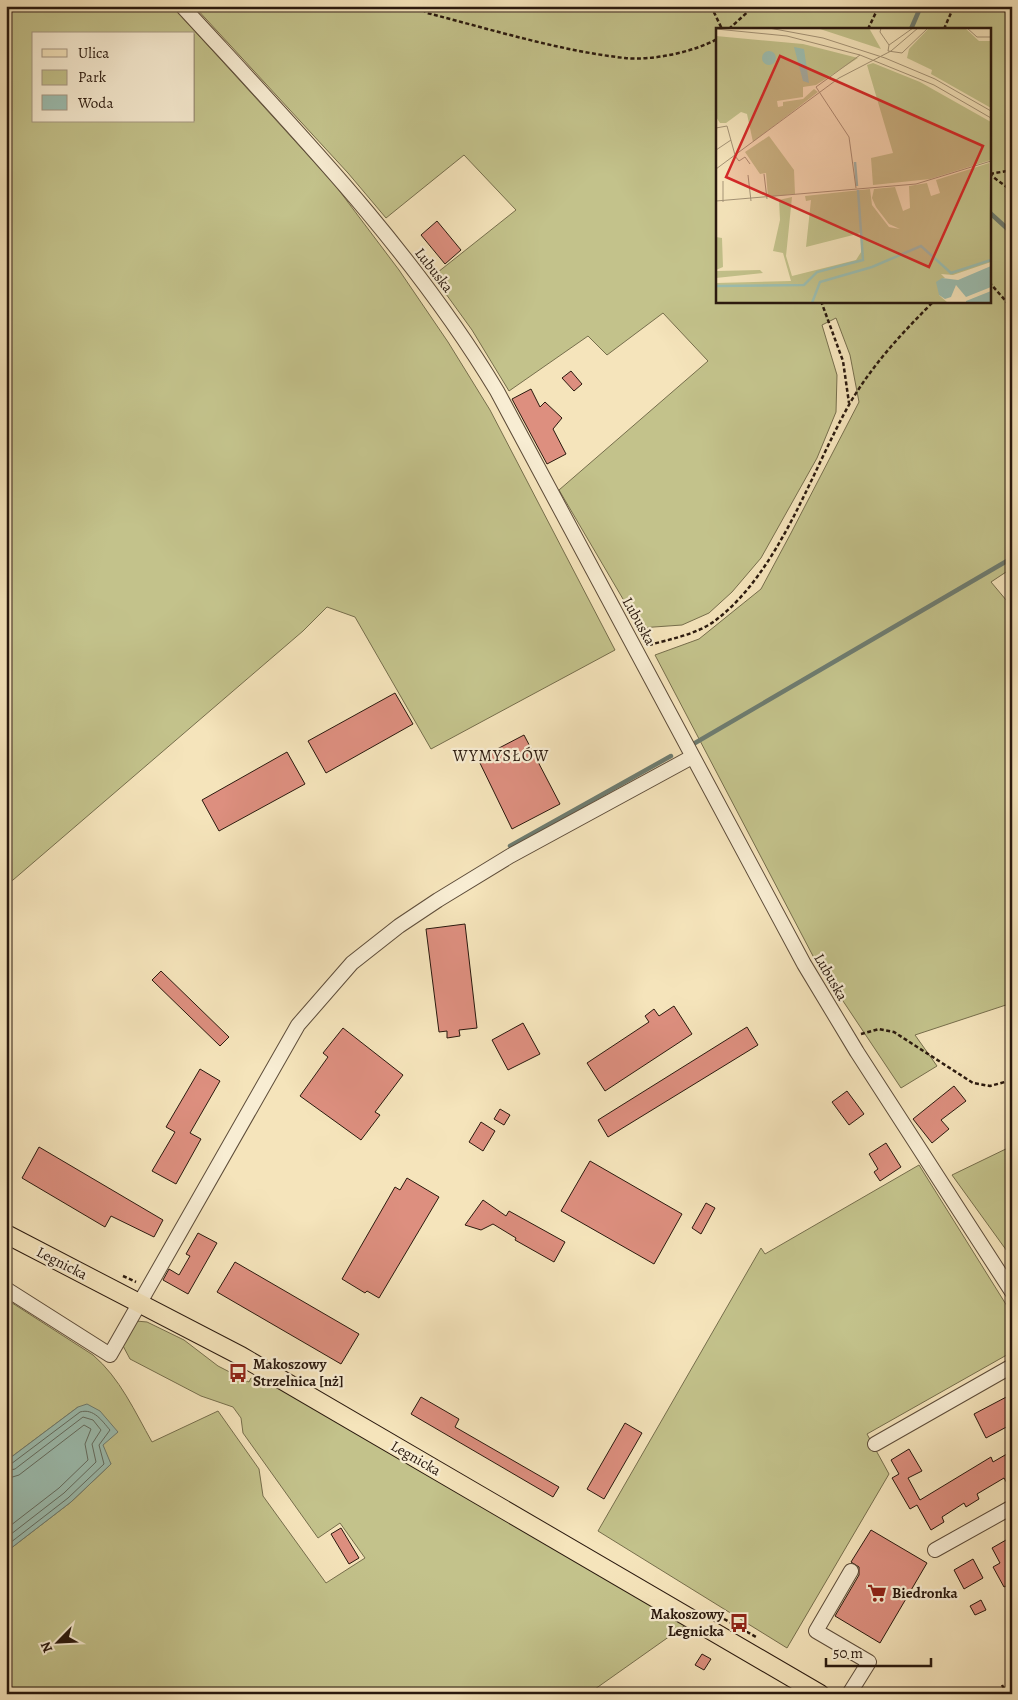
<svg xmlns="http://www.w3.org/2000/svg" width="1018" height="1700" viewBox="0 0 1018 1700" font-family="Alegreya,serif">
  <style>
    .green { fill: #c3c28b; stroke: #766e4c; fill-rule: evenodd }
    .water { fill: #9cbeb1; stroke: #6e7c70 }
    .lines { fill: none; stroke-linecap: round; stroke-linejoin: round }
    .shore { stroke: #636c60; stroke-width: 1 }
    .stream { stroke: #6e7c70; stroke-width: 4.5 }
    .building { fill: #dd8f7f; stroke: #2a190e }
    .minor-casing { stroke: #5d4c39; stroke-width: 16 }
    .major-casing { stroke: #2a190e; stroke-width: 20 }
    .path { stroke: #2a190e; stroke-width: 2.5; stroke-dasharray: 4 2.5; stroke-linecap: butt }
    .minor { stroke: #f8edd3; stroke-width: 14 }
    .major { stroke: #f5e4bb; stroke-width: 18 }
    .labels { text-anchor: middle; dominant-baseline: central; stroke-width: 4.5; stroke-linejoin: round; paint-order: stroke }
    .street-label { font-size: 15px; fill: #2a190e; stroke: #f8edd3 }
    .poi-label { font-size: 15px; font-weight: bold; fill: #2a190e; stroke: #f8edd3; text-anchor: start }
    .neighbourhood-label { font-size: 16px; letter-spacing: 1px; fill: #2a190e; stroke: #f8edd3 }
    .inset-river { fill: none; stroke: #9cbeb1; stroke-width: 2.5 }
    .inset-road { fill: none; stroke: #a49376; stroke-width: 1 }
    .view { fill: #d62828; fill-opacity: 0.15; stroke: #d62828; stroke-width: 2.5 }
    .inset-edge { fill: none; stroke: #2a190e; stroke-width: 2.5 }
  </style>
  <rect width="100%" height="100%" fill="#f5e4bb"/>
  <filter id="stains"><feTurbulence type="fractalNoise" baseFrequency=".004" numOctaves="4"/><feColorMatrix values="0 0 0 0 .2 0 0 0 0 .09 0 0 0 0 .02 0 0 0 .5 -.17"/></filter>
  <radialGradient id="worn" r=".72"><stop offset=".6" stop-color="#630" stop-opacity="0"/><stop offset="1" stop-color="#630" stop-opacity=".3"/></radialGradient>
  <!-- green -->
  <g class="green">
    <path d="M6 6H172L335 185 399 270 448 342 490 410 615 650 431 749 355 617 327 607 303 631 6 886ZM34 34H194V121H34Z"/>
    <path d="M194 6H1012V568L991 582 1012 607V1003L915 1035 937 1066 901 1088 813 956 655 655 699 639 761 589 791 533 859 402 850 355 836 318 822 325 837 375 836 412 817 458 761 558 732 592 709 613 682 625 640 628 559 490 708 361 663 313 607 355 588 336 509 391 472 330 433 276 516 210 464 155 386 218 348 173ZM717 29H989V301H717Z"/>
    <path d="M1012 1146V1258L952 1175Z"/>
    <path d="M919 1165 1012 1314V1352L867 1434 889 1474 787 1648 598 1531 761 1248 765 1254Z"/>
    <path d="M6 1299 93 1355C120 1378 135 1412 152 1442L218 1411 259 1469 263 1496 326 1583 365 1558 340 1523 318 1538 243 1433 241 1418 233 1407 201 1396 130 1359 122 1344 136 1321 147 1322 184 1340 218 1366 249 1382 251 1378 287 1392 687 1624 588 1694H6V1552L71 1502 111 1464 78 1407 6 1461Z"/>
  </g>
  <!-- water -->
  <path class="water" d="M87 1404 100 1411 118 1432 103 1445 111 1464 71 1502 6 1552V1461L78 1407Z"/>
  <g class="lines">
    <!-- shore -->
    <g class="shore">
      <path d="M6 1465 11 1464 80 1412C94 1408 102 1421 110 1430L99 1445 104 1464 68 1498 6 1546"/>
      <path d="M6 1471 15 1469 83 1417 93 1420 101 1430 92 1444 96 1462 64 1493 6 1538"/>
      <path d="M6 1479 19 1475 84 1425 91 1429 85 1444 88 1460 59 1488 6 1529"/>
    </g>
    <!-- stream -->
    <g class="stream">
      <path d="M911 29 921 6"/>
      <path d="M989 212 1012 233"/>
      <path d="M695 743 1012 558"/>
      <path d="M510 846 671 756"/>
    </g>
  </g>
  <!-- building -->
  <g class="building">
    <path d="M437 221 461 250 445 264 421 235Z"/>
    <path d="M571 371 582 384 574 391 562 378Z"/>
    <path d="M531 389 540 407 545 402 562 418 553 429 566 454 547 464 512 399Z"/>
    <path d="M395 693 413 724 326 773 308 741Z"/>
    <path d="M524 735 560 804 512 829 478 759Z"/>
    <path d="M287 752 305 784 219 831 202 800Z"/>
    <path d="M465 924 477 1028 459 1030 460 1036 447 1038V1031L439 1032 426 929Z"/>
    <path d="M161 971 229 1037 220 1046 152 980Z"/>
    <path d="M674 1006 692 1034 605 1091 587 1063 649 1022 645 1016 654 1009 659 1016Z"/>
    <path d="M523 1023 540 1054 508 1070 492 1040Z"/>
    <path d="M747 1027 758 1045 608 1137 598 1120Z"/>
    <path d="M343 1028 403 1075 375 1112 380 1115 361 1140 300 1096 328 1057 323 1053Z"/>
    <path d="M200 1069 220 1081 190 1133 201 1139 176 1184 152 1171 175 1132 166 1127Z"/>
    <path d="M954 1086 966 1101 941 1120 949 1129 932 1143 913 1119Z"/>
    <path d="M847 1091 864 1114 849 1125 832 1102Z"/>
    <path d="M500 1109 510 1115 504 1125 494 1119Z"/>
    <path d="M481 1122 495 1131 483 1151 469 1142Z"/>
    <path d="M886 1143 901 1167 880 1181 874 1172 878 1169 869 1154Z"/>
    <path d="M39 1147 163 1220 154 1237 111 1216 105 1227 22 1178Z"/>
    <path d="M590 1161 682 1214 654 1264 561 1211Z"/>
    <path d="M407 1178 439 1197 379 1298 367 1291 365 1293 342 1279 395 1187 400 1190Z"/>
    <path d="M483 1200 506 1216 509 1211 565 1242 554 1262 515 1240 516 1238 493 1224 481 1230 465 1225Z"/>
    <path d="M706 1203 715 1208 701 1234 692 1228Z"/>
    <path d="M198 1233 217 1243 188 1294 163 1280 169 1269 179 1275 190 1256 186 1254Z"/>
    <path d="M235 1262 359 1334 341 1364 217 1292Z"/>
    <path d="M1012 1394V1424L986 1438 974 1414Z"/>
    <path d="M421 1397 459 1419 455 1427 559 1487 553 1497 411 1414Z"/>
    <path d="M625 1423 642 1433 604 1499 587 1489Z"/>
    <path d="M909 1449 922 1471 908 1478 920 1500 991 1457 993 1462 1012 1451V1492L1004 1478 977 1494 979 1499 966 1507 964 1503 942 1517 944 1522 931 1530 917 1505 910 1509 892 1478 899 1474 891 1460Z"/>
    <path d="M341 1528 359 1558 349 1564 331 1534Z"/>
    <path d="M871 1530 927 1563 880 1643 835 1616 859 1575V1567L851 1562Z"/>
    <path d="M1006 1540 1007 1542 1012 1540V1583L1004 1587 993 1567 1000 1563 992 1548Z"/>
    <path d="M973 1559 983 1578 964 1589 954 1570Z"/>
    <path d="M981 1600 986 1610 975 1615 970 1606Z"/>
    <path d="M702 1654 711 1659 704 1670 695 1665Z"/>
  </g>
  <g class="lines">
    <!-- minor casing -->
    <g class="minor-casing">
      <g id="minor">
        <path d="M182 6C294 128 411 248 497 391L804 964 857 1052 1012 1292"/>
        <path d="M6 1289 110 1355 298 1025 352 963 399 926 438 900 510 856 692 757"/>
        <path d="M875 1444 1012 1366"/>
        <path d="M935 1550 1012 1507"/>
        <path d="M849 1694 869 1662 816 1631 851 1571"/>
      </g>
    </g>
    <!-- major casing -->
    <g class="major-casing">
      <path id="major" d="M6 1234 241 1356 820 1694"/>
    </g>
    <!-- path -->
    <g class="path">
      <path d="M417 6 427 13C490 29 560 51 625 58 651 61 694 52 717 39"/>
      <path d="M711 6 722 29"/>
      <path d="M729 29 754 6"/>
      <path d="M868 29 879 6"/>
      <path d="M944 29 954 6"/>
      <path d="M989 174 1012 191"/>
      <path d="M990 174 1012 170"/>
      <path d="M989 282 1012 308"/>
      <path d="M821 301 843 361 849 403"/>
      <path d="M649 645C671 639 698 634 716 620 780 571 811 472 850 403 873 364 902 333 934 301"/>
      <path d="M861 1034 879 1029 894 1032 973 1083 990 1086 1012 1080"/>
      <path d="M123 1276 136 1282"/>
      <path d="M724 1619 756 1637"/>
      <path d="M1002 1685 1007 1694"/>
    </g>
    <!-- minor -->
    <use href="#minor" class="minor"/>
    <!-- major -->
    <use href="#major" class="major"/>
  </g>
  <!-- icons -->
  <defs>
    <g id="bus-bare" transform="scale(1.5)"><path d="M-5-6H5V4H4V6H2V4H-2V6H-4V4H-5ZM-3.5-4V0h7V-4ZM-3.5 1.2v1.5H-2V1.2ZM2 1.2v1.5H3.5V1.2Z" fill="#8f2418" stroke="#f8edd3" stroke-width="2.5" paint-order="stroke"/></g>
    <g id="supermarket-bare" transform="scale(1.5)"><path d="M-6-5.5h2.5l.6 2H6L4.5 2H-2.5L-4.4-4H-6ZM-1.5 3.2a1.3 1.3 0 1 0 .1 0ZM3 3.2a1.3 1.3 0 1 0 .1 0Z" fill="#8f2418" stroke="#f8edd3" stroke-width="2.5" paint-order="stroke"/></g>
  </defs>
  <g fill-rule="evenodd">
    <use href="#bus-bare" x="238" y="1373"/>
    <use href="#supermarket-bare" x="877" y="1593"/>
    <use href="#bus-bare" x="739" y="1623"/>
  </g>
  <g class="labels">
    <!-- street labels -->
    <g class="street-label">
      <text transform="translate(434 270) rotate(52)">Lubuska</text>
      <text transform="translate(639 621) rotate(61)">Lubuska</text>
      <text transform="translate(831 977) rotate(60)">Lubuska</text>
      <text transform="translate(62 1263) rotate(27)">Legnicka</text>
      <text transform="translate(416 1458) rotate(30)">Legnicka</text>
    </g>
    <!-- poi labels -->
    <g class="poi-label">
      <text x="253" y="1364">Makoszowy<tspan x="253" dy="17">Strzelnica [nż]</tspan></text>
      <text x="892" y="1593">Biedronka</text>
      <text x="724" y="1614" text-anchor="end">Makoszowy<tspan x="724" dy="17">Legnicka</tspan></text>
    </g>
    <!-- neighbourhood labels -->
    <g class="neighbourhood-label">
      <text x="501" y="756">WYMYSŁÓW</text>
    </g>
  </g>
  <!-- overview -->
  <g transform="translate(716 28)">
    <rect width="275" height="275" fill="#f5e4bb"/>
    <path d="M101 0H153L165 21 104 1ZM213 0H249L263 13H275V80L215 46 216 42 191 30 193 21ZM0 8 87 16 142 30 100 57 87 59V69L61 73 62 79 67 78V74L87 71 98 61 102 64 37 114 31 86 25 84 10 95H4L0 89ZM157 35 204 54 275 94V132L214 151 157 157 155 130 177 125 151 37ZM53 108 78 142 79 166 52 169 50 145 44 146 29 124ZM273 135 275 234 237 247 225 246 229 250H226L223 267 232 275H0V255L75 253 67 225 57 223 64 192 63 172 76 169 70 228 76 248 140 232 147 221 145 205 90 219 95 172 90 173 89 168 154 161 156 177 173 199 184 201 173 196 160 179 156 170 158 161 179 159 187 183 194 180 193 158 211 155 215 168 224 165 220 152ZM0 209 6 210 7 239 0 242ZM44 242 47 245 0 250V243Z" fill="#c3c28b"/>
    <path d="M78 19 88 21 93 55 87 53ZM46 30a7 7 0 1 1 14 0a7 7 0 1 1-14 0ZM275 238V259L250 269 240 257 235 269 229 271 223 267 220 254 226 250 242 252ZM275 263V275H250V273Z" fill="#9cbeb1"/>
    <path class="inset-river" d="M139 134 141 158M0 258 88 257 101 244 147 232 142 162M96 275 104 254 156 239 205 218 235 245 275 232"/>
    <path class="inset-road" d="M53 0 107 10 169 30 219 51 275 83M165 0 164 4 173 17M197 0 173 17 172 23 186 25 212 0M251 0 261 9H275M0 1 71 8 144 27 218 57 275 90M0 100 11 98 19 127M0 122 15 112M19 128 23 133 29 129 34 136M0 141 123 50 175 23 202 0M48 146 51 171M32 147 35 173M7 153V174M140 160 133 109 100 59 144 27M0 173 200 156 275 133"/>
    <path class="view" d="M64 28 267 118 213 239 10 149Z"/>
    <rect width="275" height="275" class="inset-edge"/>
  </g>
  <!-- margin -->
  <rect width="1018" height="1700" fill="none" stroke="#f5e4bb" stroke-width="25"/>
  <rect x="8" y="8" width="1003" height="1685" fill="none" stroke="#2a190e" stroke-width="2.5"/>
  <rect x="12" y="12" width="993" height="1675" fill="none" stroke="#2a190e"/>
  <!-- legend -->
  <rect x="32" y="32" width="162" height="90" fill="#f8edd3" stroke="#a69884"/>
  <rect x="42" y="49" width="25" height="8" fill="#f5e4bb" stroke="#a69884"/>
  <text x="78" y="58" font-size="15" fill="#2a190e">Ulica</text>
  <rect x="42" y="70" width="25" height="15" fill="#c3c28b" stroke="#a69884"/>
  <text x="78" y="82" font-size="15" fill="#2a190e">Park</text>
  <rect x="42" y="95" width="25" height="15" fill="#9cbeb1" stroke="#a69884"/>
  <text x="78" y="108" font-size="15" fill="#2a190e">Woda</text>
  <!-- north arrow -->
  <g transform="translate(58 1642) rotate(246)" stroke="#f8edd3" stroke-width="4" paint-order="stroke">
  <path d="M0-4L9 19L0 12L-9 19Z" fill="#2a190e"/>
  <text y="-8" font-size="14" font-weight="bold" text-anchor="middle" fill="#2a190e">N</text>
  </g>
  <!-- scale -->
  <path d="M826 1658v8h105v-8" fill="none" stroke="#2a190e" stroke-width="2.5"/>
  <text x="833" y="1658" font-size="15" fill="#2a190e" stroke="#f8edd3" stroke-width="4" paint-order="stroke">50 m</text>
  <rect width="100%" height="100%" filter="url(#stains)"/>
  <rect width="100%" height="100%" fill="url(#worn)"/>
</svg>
